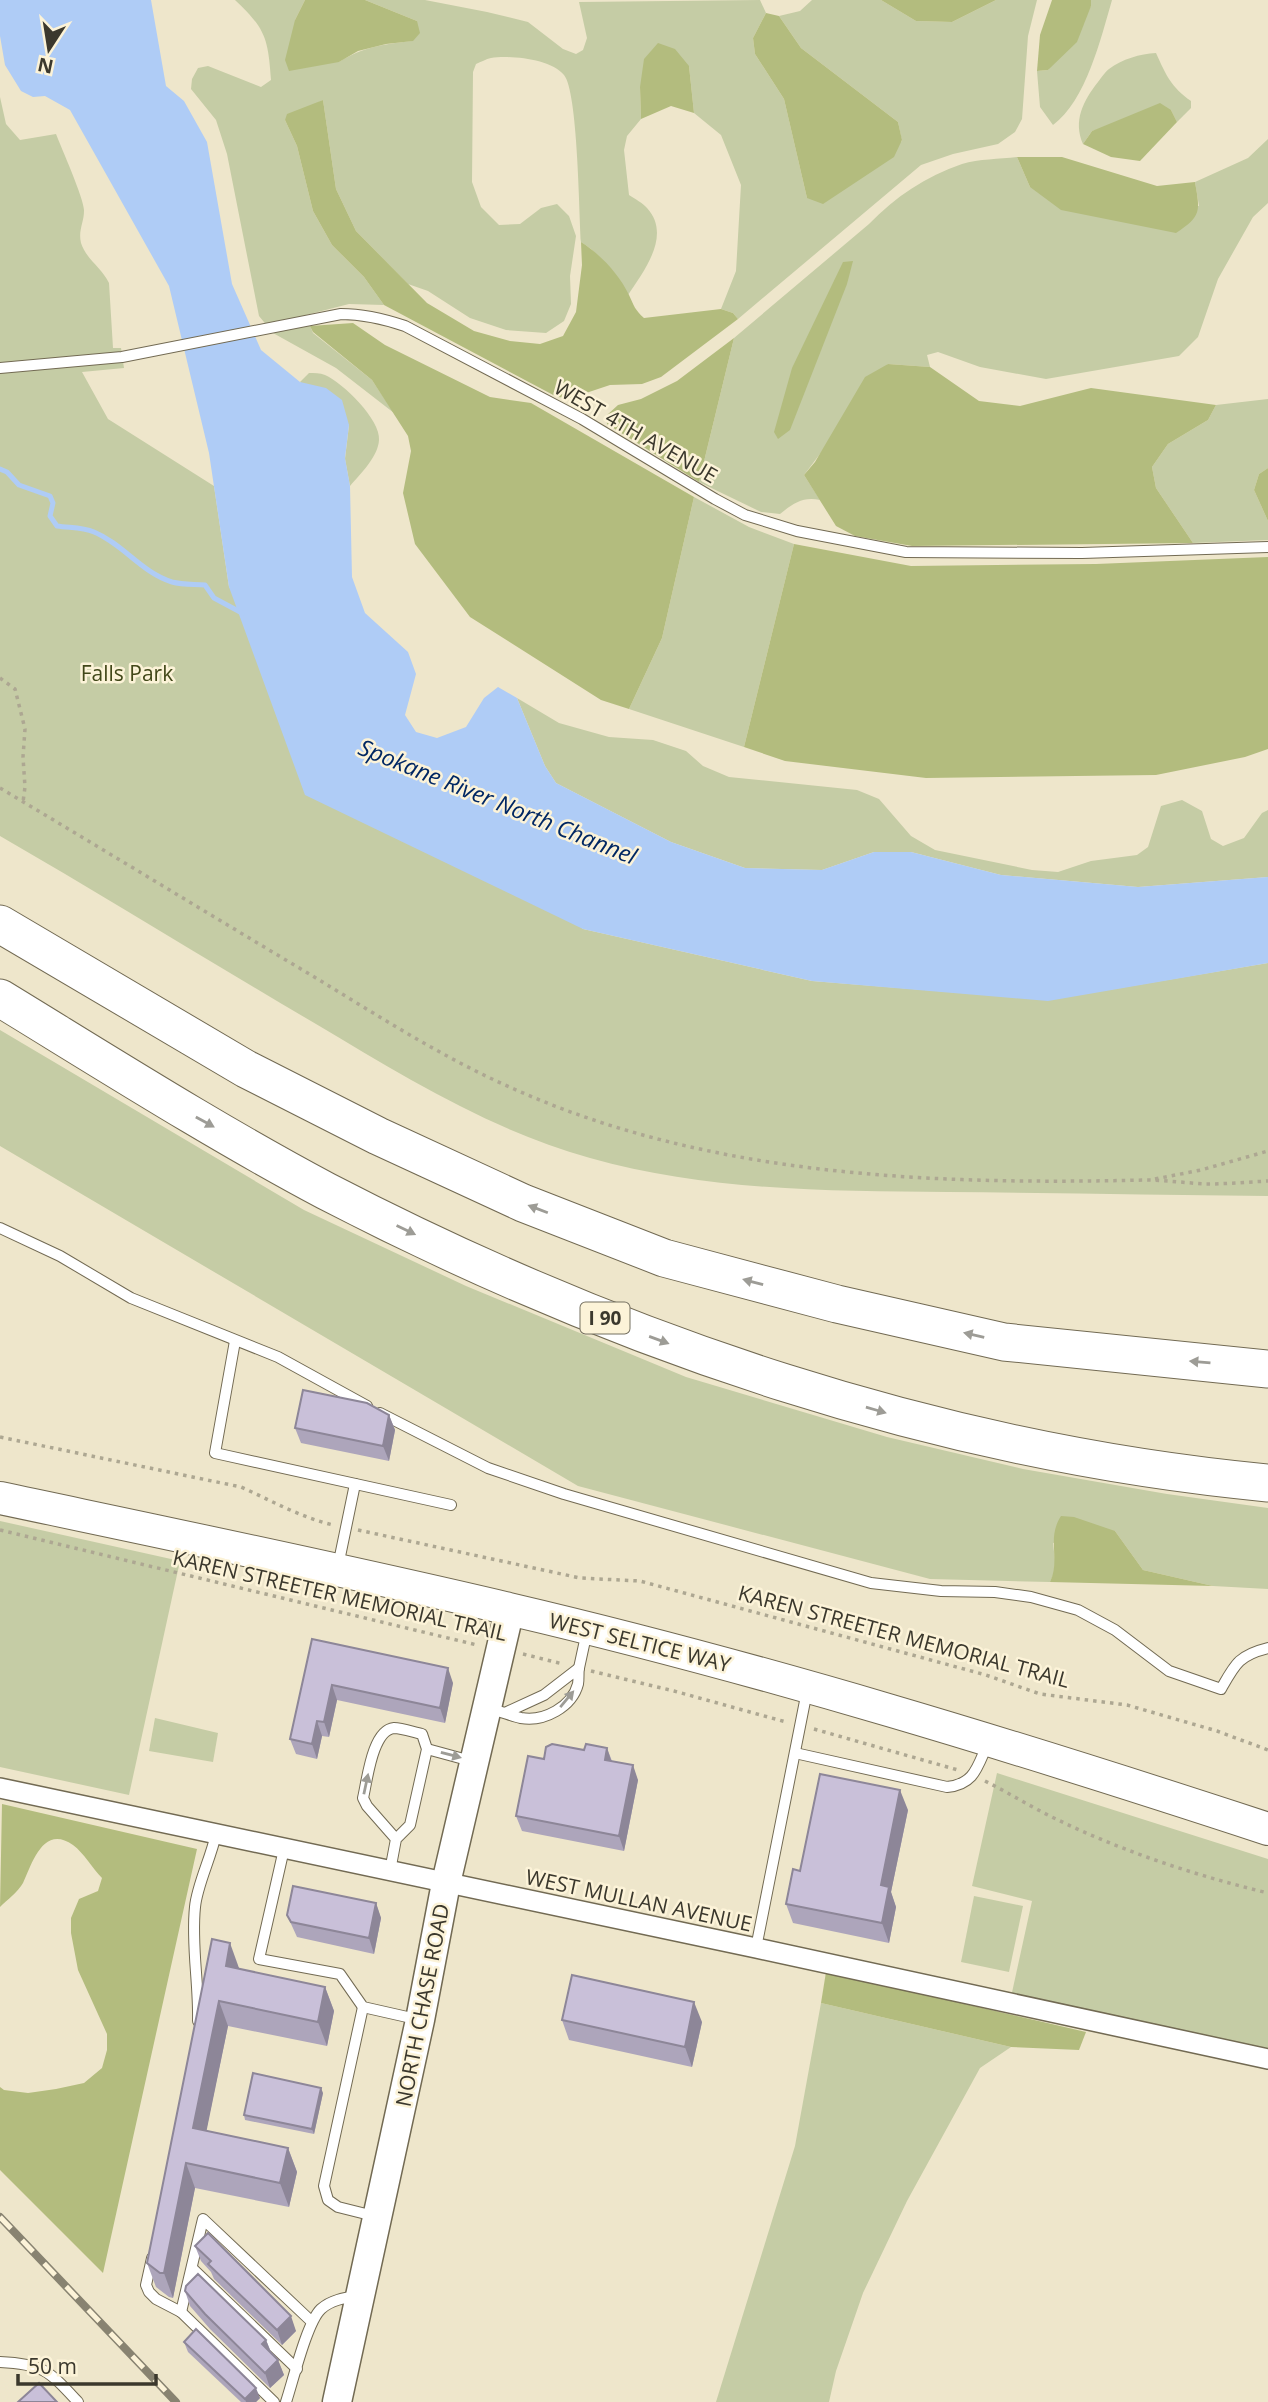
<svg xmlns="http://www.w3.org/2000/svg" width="1268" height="2402" viewBox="0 0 1268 2402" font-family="'Open Sans',sans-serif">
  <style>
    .green { fill: #c5cca5 }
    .forest { fill: #b3bc7e }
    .water { fill: #afccf6 }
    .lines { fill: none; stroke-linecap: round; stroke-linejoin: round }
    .stream { stroke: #afccf6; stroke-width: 5 }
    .lane-casing { stroke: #726a53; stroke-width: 12 }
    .street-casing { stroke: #726a53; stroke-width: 22 }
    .secondary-casing { stroke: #726a53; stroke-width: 31 }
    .primary-casing { stroke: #726a53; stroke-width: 34 }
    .highway-casing { stroke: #726a53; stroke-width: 39 }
    .path { stroke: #ada792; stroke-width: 3.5; stroke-dasharray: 3.5 5; stroke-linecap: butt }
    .lane { stroke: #fff; stroke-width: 10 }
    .street { stroke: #fff; stroke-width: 19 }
    .secondary { stroke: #fff; stroke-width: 28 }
    .primary { stroke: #fff; stroke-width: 32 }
    .highway { stroke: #fff; stroke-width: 37 }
    .rail-casing { stroke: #888371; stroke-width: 8 }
    .rail { stroke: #fcf3d8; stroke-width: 5; stroke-dasharray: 16; stroke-linecap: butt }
    .wall { fill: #ada5bb }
    .shaded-wall { fill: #8d8698 }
    .building { fill: #c9c0d9; stroke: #8d8698; stroke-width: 2 }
    .oneway { fill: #9d9c96 }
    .labels { text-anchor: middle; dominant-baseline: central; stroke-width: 5; stroke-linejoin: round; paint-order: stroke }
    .shield { fill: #fcf3d8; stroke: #757060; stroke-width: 2 }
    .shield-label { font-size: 19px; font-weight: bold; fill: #3b382d }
    .street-label { font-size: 21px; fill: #3b382d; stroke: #fcf3d8 }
    .park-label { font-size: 21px; fill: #424819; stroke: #fcf3d8 }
    .water-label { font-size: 23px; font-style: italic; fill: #002763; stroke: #fcf3d8 }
  </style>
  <rect width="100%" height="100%" fill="#eee6cb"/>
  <!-- green -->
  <g class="green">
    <path d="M235 0H305L295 20 339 62C363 47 384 44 412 41L417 21 365 0H425L487 12 528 22 563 49 576 54 583 50 587 38 579 2 760 0 766 13 753 38 755 54 784 99 807 198 902 141 898 122 801 48 779 16 800 11 812 0H881L916 21 952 22 996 0H1037L1028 36 1022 119 1015 132 998 144 953 154 921 165 738 319 733 313 721 309 736 271 741 185 721 135 694 113 689 66 640 87 641 119 627 136 624 150 629 195C635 199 643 203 647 208 672 235 644 271 628 295 614 274 602 255 581 242 579 212 578 92 564 75 551 59 510 55 491 58 486 59 481 62 476 64L473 72 472 182 481 207 499 225 520 224 541 208 557 204 569 216 576 236 570 276 571 304 564 321 546 333 506 330 470 318 428 291 408 284 356 231 336 189 323 100 285 120 297 146 313 211 332 245 364 277 384 305 349 304 306 315 313 333 372 380 394 413 336 368 273 333 259 316 227 154 216 120 191 89 192 79 198 68 208 66 261 87 271 80C268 39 266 29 235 0Z"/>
    <path d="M1091 0H1112C1101 38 1086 101 1053 125L1040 107 1037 71 1048 70 1091 6Z"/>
    <path d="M1156 53C1166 75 1171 87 1191 101V108L1177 122 1171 110 1092 131 1083 144C1073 121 1083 101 1098 82 1101 78 1105 72 1109 69 1122 59 1140 54 1156 53Z"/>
    <path d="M0 97 6 124 20 140 56 134C61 147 85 201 84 211 84 222 78 231 81 243 86 259 102 268 109 283L113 348H121L124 368 82 372 108 419 214 486 229 587 583 929 812 981 1048 1000 1268 963V1196C1161 1195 1055 1193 948 1192 828 1191 707 1191 590 1158 492 1131 403 1076 316 1024 210 962 106 897 0 836Z"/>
    <path d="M1268 139V203L1253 217 1218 279 1198 337 1179 356 1046 379 980 367 938 352 927 355 930 367 888 364 804 475 820 500C803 496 792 504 780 514L761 512 699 482 734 338 869 224C895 197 926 176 962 164 979 159 999 159 1017 157L1030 187 1199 206 1195 182 1248 158Z"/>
    <path d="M309 373C314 373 320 373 325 375 343 383 381 420 379 440 378 457 361 473 350 486L345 459 349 425 300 382Z"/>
    <path d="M1268 399V468L1259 474 1254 490 1268 521V540L1193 543 1156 488 1152 467 1168 444 1208 420 1216 405Z"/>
    <path d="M694 497 749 527 794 544 744 747 629 709 662 638Z"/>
    <path d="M517 698 559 723 609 737 653 740 686 751 703 766 729 777 857 790 879 799 911 836 935 850 1032 870 1058 872 1091 861 1137 855 1148 847 1161 806 1182 800 1202 811 1211 839 1223 846 1244 838 1262 813 1268 810V877L1138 887 1001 875 911 852H874L822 870 745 868 671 842 556 783 545 766Z"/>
    <path d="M0 1030 304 1210 466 1286 686 1377 887 1437 1023 1469 1167 1494 1268 1508V1589L1213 1586 1143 1570 1115 1531 1053 1543 1056 1569 1050 1582 930 1579 578 1486 0 1146Z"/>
    <path d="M0 1521 180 1561 129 1795 0 1767Z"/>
    <path d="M155 1718 218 1733 213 1762 149 1751Z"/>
    <path d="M997 1773 1268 1859V2053L1011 1997 1032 1901 972 1886Z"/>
    <path d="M974 1896 1023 1906 1009 1972 961 1962Z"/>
    <path d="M821 2003 1011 2047 980 2068 907 2201 863 2293 836 2371 829 2402H716L795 2146Z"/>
  </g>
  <!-- forest -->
  <g class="forest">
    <path d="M305 0H365L417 21 420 33 413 41 386 44 358 51 339 62 289 71 285 60 295 20Z"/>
    <path d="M881 0H996L952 22 916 21Z"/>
    <path d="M1052 0H1091V6L1077 42 1048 70 1037 71 1040 35Z"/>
    <path d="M766 13 779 16 801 48 898 122 902 140 894 157 823 204 807 198 784 99 755 54 753 38Z"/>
    <path d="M658 43 675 49 689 66 694 113 671 106 641 119 640 87 644 59Z"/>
    <path d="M323 100 336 189 356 231 427 303 474 331 510 341 540 344 563 336 576 312 582 265 581 242C600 254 619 274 629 295 634 306 635 310 644 318L721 309 733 313 738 319 661 377 642 384 610 385 571 398 557 397 384 305 364 277 332 245 313 211 297 146 285 120 287 114Z"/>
    <path d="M1160 103 1171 110 1177 122 1140 161 1111 157 1083 144 1092 131Z"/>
    <path d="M1017 157H1062L1157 186 1195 182C1200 211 1202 216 1176 233L1061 210 1030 187Z"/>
    <path d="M853 261 847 284 790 430 778 439 774 432 792 368 843 262Z"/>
    <path d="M353 323 385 345 490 397 531 403 694 497 662 638 629 709 601 700 470 617 415 544 403 493 411 451 408 436 372 380 313 332 310 326Z"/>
    <path d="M734 338 699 482 607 424 606 416 618 405 641 399 677 381Z"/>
    <path d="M888 364 930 367 979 401 1020 406 1091 388 1216 405 1208 420 1168 444 1152 467 1156 488 1193 543 912 546 855 536 836 526 804 475 815 462 865 377Z"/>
    <path d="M1268 468V521L1254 490 1259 474Z"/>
    <path d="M794 544 911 566 1096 564 1268 557V749L1245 757 1156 775 926 778 785 761 744 747Z"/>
    <path d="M1061 1516 1074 1517 1115 1531 1143 1570 1213 1586 1050 1582C1061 1559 1046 1539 1061 1516Z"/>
    <path d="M2 1804 197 1849 103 2273 0 2170V2087L4 2090 28 2093 56 2089 84 2083 102 2068 107 2050V2034L78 1970 71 1933V1918L79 1899 98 1891 102 1878C92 1868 84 1853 73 1845 43 1824 32 1864 23 1883 18 1892 7 1900 0 1907Z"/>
    <path d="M826 1972 1086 2032 1079 2050 1011 2047 821 2003Z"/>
  </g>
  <!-- water -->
  <path class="water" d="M0 0H151L166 86 184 101 207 142 232 284 261 350 300 382 326 388 342 400 349 425 345 458 350 486 352 577 365 613 408 652 416 674 405 715 416 732 437 738 466 727 484 698 498 687 517 698 545 766 556 783 671 842 745 868 822 870 874 852H911L1001 875 1138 887 1268 877V963L1048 1001 812 981 583 929 305 795 229 587 209 453 169 286 70 110 45 96 33 97 21 91 5 65 0 36Z"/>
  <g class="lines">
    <!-- stream -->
    <path class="stream" d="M0 469 7 472 19 485 50 496 53 503 50 516 57 526C70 528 82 527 94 532 123 544 142 573 172 582 183 585 194 584 205 585L214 598 242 613"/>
    <!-- lane casing -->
    <g class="lane-casing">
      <g id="lane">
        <path d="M0 368 122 357 341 314C364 314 384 319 405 326L582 419 715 499 745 515 797 531 906 552 1082 553 1268 547"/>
        <path d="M0 1228 60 1256 131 1298 278 1357 367 1406"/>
        <path d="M235 1341 215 1453 451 1505"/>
        <path d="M380 1413 488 1468 564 1494 871 1583 941 1591 995 1592 1031 1597 1078 1610 1115 1630 1169 1671 1221 1689C1235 1664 1239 1655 1268 1648"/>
        <path d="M338 1566 355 1484"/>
        <path d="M579 1668 587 1631"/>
        <path d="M490 1709C501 1711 511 1716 521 1718 544 1722 572 1707 578 1684 579 1679 578 1673 579 1668L544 1695 507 1712"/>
        <path d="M427 1749 471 1761"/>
        <path d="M795 1753 947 1787C975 1784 977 1767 988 1743"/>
        <path d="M284 1849 259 1959 340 1974 363 2007 416 2019"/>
        <path d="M390 1871 396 1839 410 1825 427 1749 422 1734C413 1732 402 1728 394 1728 372 1730 367 1782 363 1798L367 1806 396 1839"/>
        <path d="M756 1948 807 1691"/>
        <path d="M363 2007 324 2186 328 2200 338 2207 374 2216"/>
        <path d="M198 2021C199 1983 191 1945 195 1907 197 1885 211 1858 216 1834"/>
        <path d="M152 2258 146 2285 149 2292 156 2299 181 2312 274 2402"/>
        <path d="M192 2268 297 2369"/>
        <path d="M181 2312 203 2219 312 2322"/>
        <path d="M0 2362C44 2364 49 2371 78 2402"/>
        <path d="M286 2402C293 2381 307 2322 321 2309 331 2300 344 2298 357 2296"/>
      </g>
    </g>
    <!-- street casing -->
    <g class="street-casing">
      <path id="street" d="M0 1788 756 1948 1268 2059"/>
    </g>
    <!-- secondary casing -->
    <g class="secondary-casing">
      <path id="secondary" d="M337 2402 420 2020 446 1883 510 1609"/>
    </g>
    <!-- primary casing -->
    <g class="primary-casing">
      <path id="primary" d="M0 1498C170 1534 340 1569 509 1609 765 1669 1018 1747 1268 1829"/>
    </g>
    <!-- highway casing -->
    <g class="highway-casing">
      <g id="highway">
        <path d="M0 924 246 1069 378 1136 523 1203 664 1258 837 1304 1004 1342 1268 1369"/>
        <path d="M0 998C108 1064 215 1132 326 1191 619 1343 939 1452 1268 1483"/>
      </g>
    </g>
    <!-- path -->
    <g class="path">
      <path d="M0 678 15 689 25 729 23 757 25 787 23 802"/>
      <path d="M0 788C104 850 207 913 311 975 377 1015 443 1058 514 1089 711 1177 932 1185 1145 1180 1165 1180 1186 1183 1206 1184 1227 1184 1248 1182 1268 1181"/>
      <path d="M1155 1179 1201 1170 1268 1151"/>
      <path d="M0 1437 241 1487C272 1501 300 1517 333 1525"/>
      <path d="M0 1530 477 1645"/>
      <path d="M358 1530 580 1578 640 1581 986 1675 1040 1694 1127 1705 1217 1731 1268 1750"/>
      <path d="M523 1654 563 1664"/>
      <path d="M591 1671 674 1691 786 1722"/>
      <path d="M814 1729 958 1770"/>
      <path d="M985 1781C1009 1793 1031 1807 1056 1819 1124 1852 1194 1875 1268 1893"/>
    </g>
    <!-- lane -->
    <use href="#lane" class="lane"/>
    <!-- street -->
    <use href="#street" class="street"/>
    <!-- secondary -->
    <use href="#secondary" class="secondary"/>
    <!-- primary -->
    <use href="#primary" class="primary"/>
    <!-- highway -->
    <use href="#highway" class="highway"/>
    <!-- rail casing -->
    <g class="rail-casing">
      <path id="rail" d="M0 2217 176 2402"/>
    </g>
    <!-- rail -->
    <use href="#rail" class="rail"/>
  </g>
  <!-- wall -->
  <g class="wall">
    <path d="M389 1415 395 1430 389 1461 301 1443 295 1428Z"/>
    <path d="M312 1639 453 1683 445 1723 337 1700 329 1737 322 1736 317 1759 296 1754 290 1739Z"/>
    <path d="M607 1748 612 1761 638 1780 624 1851 522 1831 516 1816 544 1759 584 1750Z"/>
    <path d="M908 1810 891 1892 896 1907 889 1943 793 1923 786 1904 800 1871Z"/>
    <path d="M376 1903 381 1918 374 1954 297 1937 287 1915Z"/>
    <path d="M212 1939 239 1968V1969L325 1987 334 2011 327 2046 228 2026 206 2131 288 2148 297 2172 289 2207 195 2188 173 2298 169 2297 156 2287 147 2263Z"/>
    <path d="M562 2020 702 2022 692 2067 569 2040Z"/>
    <path d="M323 2093 314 2134 245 2120 244 2115Z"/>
    <path d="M195 2246 296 2331 282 2345 214 2279 211 2272 201 2261Z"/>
    <path d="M185 2291 266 2340 271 2352 278 2360 284 2375 270 2388 210 2329 190 2306Z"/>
    <path d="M184 2342 260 2398 256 2402H241L188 2352Z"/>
  </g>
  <!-- shaded-wall -->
  <g class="shaded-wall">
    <path d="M389 1415 395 1430 389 1461 383 1446Z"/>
    <path d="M448 1668 453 1683 445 1723 440 1708Z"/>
    <path d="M332 1685 337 1700 329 1737 324 1722Z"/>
    <path d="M317 1721 322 1736 317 1759 312 1744Z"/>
    <path d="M607 1748 612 1763 605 1760Z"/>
    <path d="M633 1765 638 1780 624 1851 619 1836Z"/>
    <path d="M900 1790 908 1810 891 1892 896 1907 889 1943 882 1923 881 1885Z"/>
    <path d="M376 1903 381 1918 374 1954 369 1938Z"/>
    <path d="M230 1943 239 1968 235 1991 226 1966Z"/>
    <path d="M325 1987 334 2011 327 2046 318 2022Z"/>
    <path d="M219 2001 228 2026 202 2153 193 2128Z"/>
    <path d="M694 2002 702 2022 692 2067 685 2047Z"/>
    <path d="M321 2088 323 2093 314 2134 312 2129Z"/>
    <path d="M288 2148 297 2172 289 2207 280 2183Z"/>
    <path d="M186 2163 195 2188 173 2298 164 2273Z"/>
    <path d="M291 2316 296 2331 282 2345 277 2330Z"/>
    <path d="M266 2340 272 2355 262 2344Z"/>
    <path d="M278 2360 284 2375 270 2388 265 2373Z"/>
    <path d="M256 2388 260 2398 256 2402H246L245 2399Z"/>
  </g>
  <!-- building -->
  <g class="building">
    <path d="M303 1390 367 1403 389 1415 383 1446 295 1428Z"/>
    <path d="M312 1639 448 1668 440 1708 332 1685 324 1722 317 1721 312 1744 290 1739Z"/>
    <path d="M552 1744 584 1750 586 1744 607 1748 605 1760 633 1765 619 1836 516 1816 528 1756 544 1759 546 1747Z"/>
    <path d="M820 1774 900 1790 881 1885 889 1887 882 1923 786 1904 793 1869 800 1871Z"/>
    <path d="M293 1886 376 1903 369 1938 291 1922 287 1915Z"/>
    <path d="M212 1939 230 1943 226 1966 325 1987 318 2022 219 2001 193 2128 288 2148 280 2183 186 2163 164 2273H160L147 2263Z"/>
    <path d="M572 1975 694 2002 685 2047 562 2020Z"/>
    <path d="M253 2073 321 2088 312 2129 244 2115Z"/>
    <path d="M208 2233 291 2316 277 2330 208 2264 211 2261 195 2246Z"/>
    <path d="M198 2274 266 2340 262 2344 278 2360 265 2373 205 2314 185 2291 186 2286Z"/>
    <path d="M196 2329 256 2388 245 2399 184 2342Z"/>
    <path d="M39 2383 57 2402H18Z"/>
  </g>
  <!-- one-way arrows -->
  <defs><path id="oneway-solid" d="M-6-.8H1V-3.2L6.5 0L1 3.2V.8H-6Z" transform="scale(1.75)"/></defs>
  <g class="oneway">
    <use href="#oneway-solid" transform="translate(205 1122) rotate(29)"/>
    <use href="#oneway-solid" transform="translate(538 1209) rotate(-159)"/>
    <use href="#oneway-solid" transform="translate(406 1230) rotate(26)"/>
    <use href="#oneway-solid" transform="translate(753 1282) rotate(-165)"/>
    <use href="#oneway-solid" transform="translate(974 1335) rotate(-167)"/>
    <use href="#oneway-solid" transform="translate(659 1340) rotate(20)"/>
    <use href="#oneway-solid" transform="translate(1200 1362) rotate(-175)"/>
    <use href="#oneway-solid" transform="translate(876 1410) rotate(16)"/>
    <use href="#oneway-solid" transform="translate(567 1699) rotate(-50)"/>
    <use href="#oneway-solid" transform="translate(451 1755) rotate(15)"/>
    <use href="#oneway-solid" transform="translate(366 1784) rotate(-78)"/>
  </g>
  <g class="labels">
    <!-- shield labels -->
    <rect class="shield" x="580.5" y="1302.5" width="49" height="31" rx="5"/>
    <g class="shield-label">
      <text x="605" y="1318">I 90</text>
    </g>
    <!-- street labels -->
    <g class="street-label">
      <text transform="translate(636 431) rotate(30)">WEST 4TH AVENUE</text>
      <text transform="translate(340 1595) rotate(13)">KAREN STREETER MEMORIAL TRAIL</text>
      <text transform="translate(904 1636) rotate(15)">KAREN STREETER MEMORIAL TRAIL</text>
      <text transform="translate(640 1642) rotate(14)">WEST SELTICE WAY</text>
      <text transform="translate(639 1900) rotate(12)">WEST MULLAN AVENUE</text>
      <text transform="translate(422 2005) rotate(-79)">NORTH CHASE ROAD</text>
    </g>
    <!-- park labels -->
    <g class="park-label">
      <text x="127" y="673">Falls Park</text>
    </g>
    <!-- water labels -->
    <g class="water-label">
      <text transform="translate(498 801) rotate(22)">Spokane River North Channel</text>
    </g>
  </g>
  <!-- north arrow -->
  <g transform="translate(49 49) rotate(192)" stroke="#fcf3d8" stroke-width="5" paint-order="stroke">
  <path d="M0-5L12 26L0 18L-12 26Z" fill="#3b382d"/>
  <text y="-10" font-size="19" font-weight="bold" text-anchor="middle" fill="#3b382d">N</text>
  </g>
  <!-- scale -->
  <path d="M18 2374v10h138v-10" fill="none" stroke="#3b382d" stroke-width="3.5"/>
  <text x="28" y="2374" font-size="21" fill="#3b382d" stroke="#fcf3d8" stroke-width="5" paint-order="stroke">50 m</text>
</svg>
